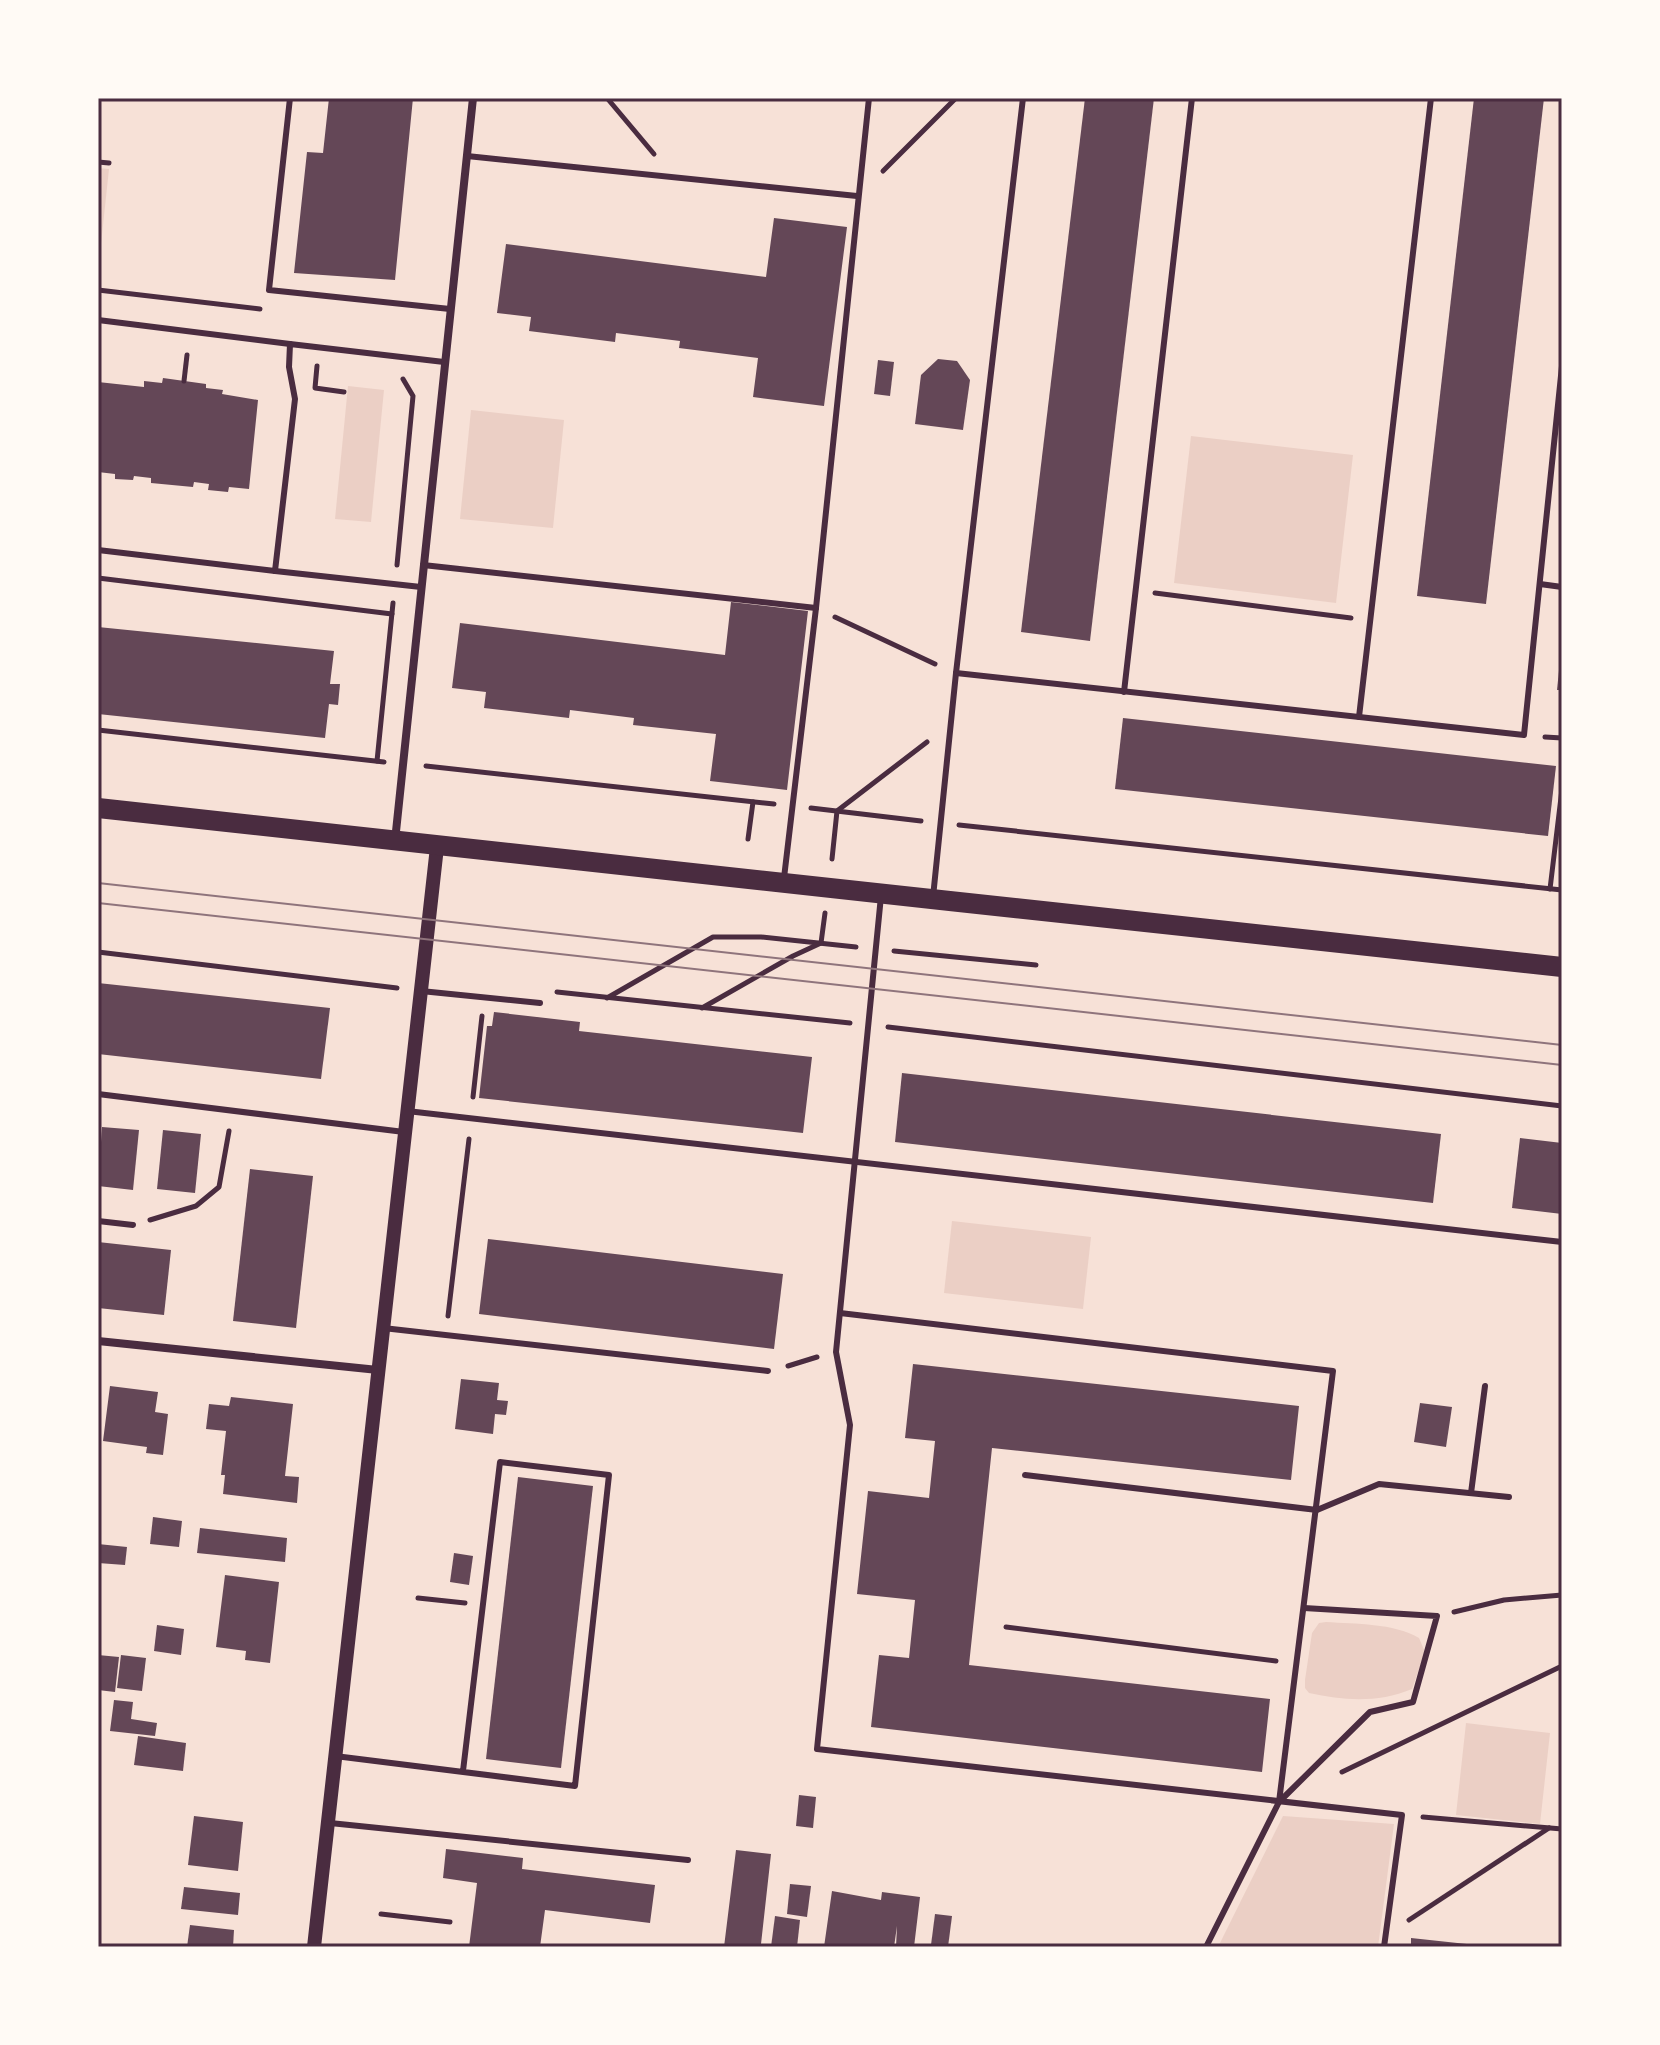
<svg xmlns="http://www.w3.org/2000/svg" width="1660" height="2045" viewBox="0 0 1660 2045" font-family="Raleway,sans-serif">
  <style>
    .green { fill: #ebcfc5 }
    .building { fill: #644757 }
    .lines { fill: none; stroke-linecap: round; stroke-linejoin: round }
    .path { stroke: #4a2c40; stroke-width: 5 }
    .service { stroke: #4a2c40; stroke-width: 6 }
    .minor { stroke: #4a2c40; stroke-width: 8 }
    .tertiary { stroke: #4a2c40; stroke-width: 14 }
    .primary { stroke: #4a2c40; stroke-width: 20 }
    .tram { stroke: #8f747c; stroke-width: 2 }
    .neatline { fill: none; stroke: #4a2c40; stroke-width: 3 }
  </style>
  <rect width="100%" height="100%" fill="#f7e1d7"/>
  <!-- green -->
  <g class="green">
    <path d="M98 168 109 169 98 272Z"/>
    <path d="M348 386 384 390 371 522 335 519Z"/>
    <path d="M471 410 564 420 553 528 460 519Z"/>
    <path d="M1191 436 1353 455 1336 603 1174 583Z"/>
    <path d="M952 1221 1091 1237 1083 1309 944 1293Z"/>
    <path d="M1326 1622C1356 1624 1393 1623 1419 1638L1425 1652 1412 1689C1378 1703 1345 1701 1309 1693L1305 1688V1680L1312 1633 1319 1623Z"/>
    <path d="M1466 1723 1550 1733 1540 1824 1456 1815Z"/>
    <path d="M1283 1816 1394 1824 1378 1947H1218Z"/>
  </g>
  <!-- building -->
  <g class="building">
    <path d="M329 98H413L395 280 294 273 307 152 323 153Z"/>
    <path d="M1085 98H1154L1090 641 1021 632Z"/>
    <path d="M1474 98H1544L1486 604 1417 596Z"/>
    <path d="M774 218 847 227 824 406 753 397 758 358 679 348 680 341 616 333 615 342 529 331 531 317 497 313 506 244 766 277Z"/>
    <path d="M938 359 957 361 970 380 963 430 915 424 921 375Z"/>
    <path d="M878 360 894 362 890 396 874 394Z"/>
    <path d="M163 378 206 384V388L223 390 222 394 258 400 249 489 229 487 228 492 208 490 209 484 194 482 193 487 151 483V478L134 476 133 480 115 479V474L98 472V382L144 387V381L162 383Z"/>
    <path d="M731 602 808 611 787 790 710 781 716 734 633 725 634 718 570 710 569 718 484 708 486 692 452 688 460 623 725 655Z"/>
    <path d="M98 627 334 651 330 684H340L338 705 329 704 325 738 98 714Z"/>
    <path d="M1560 661H1562V690H1557Z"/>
    <path d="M1123 718 1556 766 1548 836 1115 789Z"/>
    <path d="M98 983 330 1008 321 1079 98 1054Z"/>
    <path d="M494 1012 580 1022 579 1031 812 1057 803 1133 479 1098 487 1026H492Z"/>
    <path d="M902 1073 1441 1134 1433 1203 895 1142Z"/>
    <path d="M102 1127 139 1130 133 1190 98 1186Z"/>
    <path d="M163 1130 201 1134 195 1193 157 1189Z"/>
    <path d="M1520 1138 1562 1143V1214L1512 1208Z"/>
    <path d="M250 1169 313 1176 296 1328 233 1321Z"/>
    <path d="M488 1239 783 1274 774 1349 479 1314Z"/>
    <path d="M98 1242 171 1250 164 1315 98 1308Z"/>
    <path d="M913 1364 1299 1406 1291 1480 992 1448 969 1665 1270 1699 1262 1772 871 1727 879 1655 909 1658 915 1600 857 1594 868 1491 929 1498 935 1441 905 1438Z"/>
    <path d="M461 1379 499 1383 497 1400 508 1401 506 1415 495 1414 493 1434 455 1429Z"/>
    <path d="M110 1386 158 1392 155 1412 168 1414 163 1455 146 1453 147 1447 103 1441Z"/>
    <path d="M231 1397 293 1404 285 1476 299 1477 297 1503 223 1494 225 1475H221L226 1431 206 1429 209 1404 229 1406Z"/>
    <path d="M1420 1403 1452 1407 1446 1447 1414 1442Z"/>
    <path d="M518 1477 593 1486 561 1768 486 1759Z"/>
    <path d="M153 1517 182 1521 179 1547 150 1544Z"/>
    <path d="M200 1528 287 1538 285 1562 197 1553Z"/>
    <path d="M98 1544 127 1547 125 1565 98 1563Z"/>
    <path d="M454 1553 473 1556 469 1585 450 1582Z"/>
    <path d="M225 1575 279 1582 270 1663 245 1660 246 1651 216 1647Z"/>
    <path d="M157 1625 184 1629 181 1655 154 1651Z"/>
    <path d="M98 1655 119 1657 115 1692 98 1690Z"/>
    <path d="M121 1655 146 1658 142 1691 117 1688Z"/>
    <path d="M114 1700 133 1702 131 1719 157 1723 155 1736 110 1731Z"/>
    <path d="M138 1736 186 1743 183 1771 134 1765Z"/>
    <path d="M799 1795 816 1797 813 1828 796 1826Z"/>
    <path d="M194 1816 243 1822 238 1871 188 1865Z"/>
    <path d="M446 1849 523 1858 522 1869 655 1885 650 1923 545 1910 540 1947H469L477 1883 443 1878Z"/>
    <path d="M736 1850 771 1854 761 1944H765V1947H724Z"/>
    <path d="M790 1884 811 1886 807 1917 787 1914Z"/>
    <path d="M184 1887 240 1893 238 1915 181 1909Z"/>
    <path d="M832 1891 881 1900 882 1892 920 1897 914 1947H896L897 1926 894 1947H824Z"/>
    <path d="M935 1914 952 1916 948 1947 931 1945Z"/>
    <path d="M775 1916 800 1920 797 1947H771Z"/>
    <path d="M190 1925 234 1930 233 1947H187Z"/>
    <path d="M1411 1938 1476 1945V1947H1411Z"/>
  </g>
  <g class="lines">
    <!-- path -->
    <g class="path">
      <path d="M607 98 654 154"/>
      <path d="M98 162 109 163"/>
      <path d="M883 171 956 98"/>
      <path d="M98 290 260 309"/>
      <path d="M317 366 315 388 344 392"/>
      <path d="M184 381 187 355"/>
      <path d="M397 565 413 396 403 379"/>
      <path d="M98 578 392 614"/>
      <path d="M1155 593 1351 618"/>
      <path d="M835 617 935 664"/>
      <path d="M98 730 384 762"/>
      <path d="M1545 737 1562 738"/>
      <path d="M377 761 393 603"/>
      <path d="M426 766 774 804"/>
      <path d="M811 808 921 821"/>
      <path d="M959 825 1562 890"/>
      <path d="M748 839 753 802"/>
      <path d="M832 859 837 811 927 742"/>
      <path d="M1550 889 1562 789"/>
      <path d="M894 951 1036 965"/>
      <path d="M98 952 397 988"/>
      <path d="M557 992 850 1023"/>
      <path d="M607 998 713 937H761L856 947"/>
      <path d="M702 1008 793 956 821 943 825 913"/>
      <path d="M888 1027 1562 1106"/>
      <path d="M473 1097 482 1016"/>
      <path d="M150 1220 196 1206 219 1187 229 1131"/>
      <path d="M448 1316 469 1139"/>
      <path d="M788 1366 817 1357"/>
      <path d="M418 1598 465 1603"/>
      <path d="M1454 1612 1504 1600 1562 1595"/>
      <path d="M1006 1627 1276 1661"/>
      <path d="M1342 1772 1562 1666"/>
      <path d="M1423 1817 1562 1829"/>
      <path d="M381 1914 450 1922"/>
      <path d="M1409 1920 1549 1828"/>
    </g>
    <!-- service -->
    <g class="service">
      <path d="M290 98 269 290 450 309"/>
      <path d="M467 156 857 196"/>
      <path d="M98 320 290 344"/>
      <path d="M98 550 275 571 295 399 289 367 290 344 444 362"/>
      <path d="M423 565 816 608"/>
      <path d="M275 571 421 587"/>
      <path d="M1540 584 1562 587"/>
      <path d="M956 673 1524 735 1562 366"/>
      <path d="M1124 692 1192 98"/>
      <path d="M1359 717 1431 98"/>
      <path d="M784 878 816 608 869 98"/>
      <path d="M881 896 836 1352 850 1425 817 1749 1402 1815 1384 1947"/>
      <path d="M933 897 956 673 1023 98"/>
      <path d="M421 991 540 1003"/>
      <path d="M98 1094 404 1132"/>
      <path d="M407 1111 1562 1242"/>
      <path d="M98 1221 133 1225"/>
      <path d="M840 1313 1333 1371 1279 1802"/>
      <path d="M383 1328 768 1371"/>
      <path d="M1025 1475 1317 1510 1379 1484 1509 1497"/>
      <path d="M1471 1493 1485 1386"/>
      <path d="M335 1756 575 1786 609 1475 500 1462 463 1771"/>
      <path d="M330 1823 688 1860"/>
      <path d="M1206 1947 1279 1802 1370 1712 1413 1702 1437 1616 1304 1608"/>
    </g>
    <!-- minor -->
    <g class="minor">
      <path d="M395 841 473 98"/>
      <path d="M98 1341 378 1370"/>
    </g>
    <!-- tertiary -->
    <path class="tertiary" d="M314 1947 437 847"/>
    <!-- primary -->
    <path class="primary" d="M98 808C586 864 1074 913 1562 967"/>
    <!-- tram -->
    <g class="tram">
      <path d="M98 883 1562 1045"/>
      <path d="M98 903 1562 1065"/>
    </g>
  </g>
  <!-- border -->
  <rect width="1660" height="2045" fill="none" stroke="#fffaf5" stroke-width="200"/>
  <rect x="100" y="100" width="1460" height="1845" class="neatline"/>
</svg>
